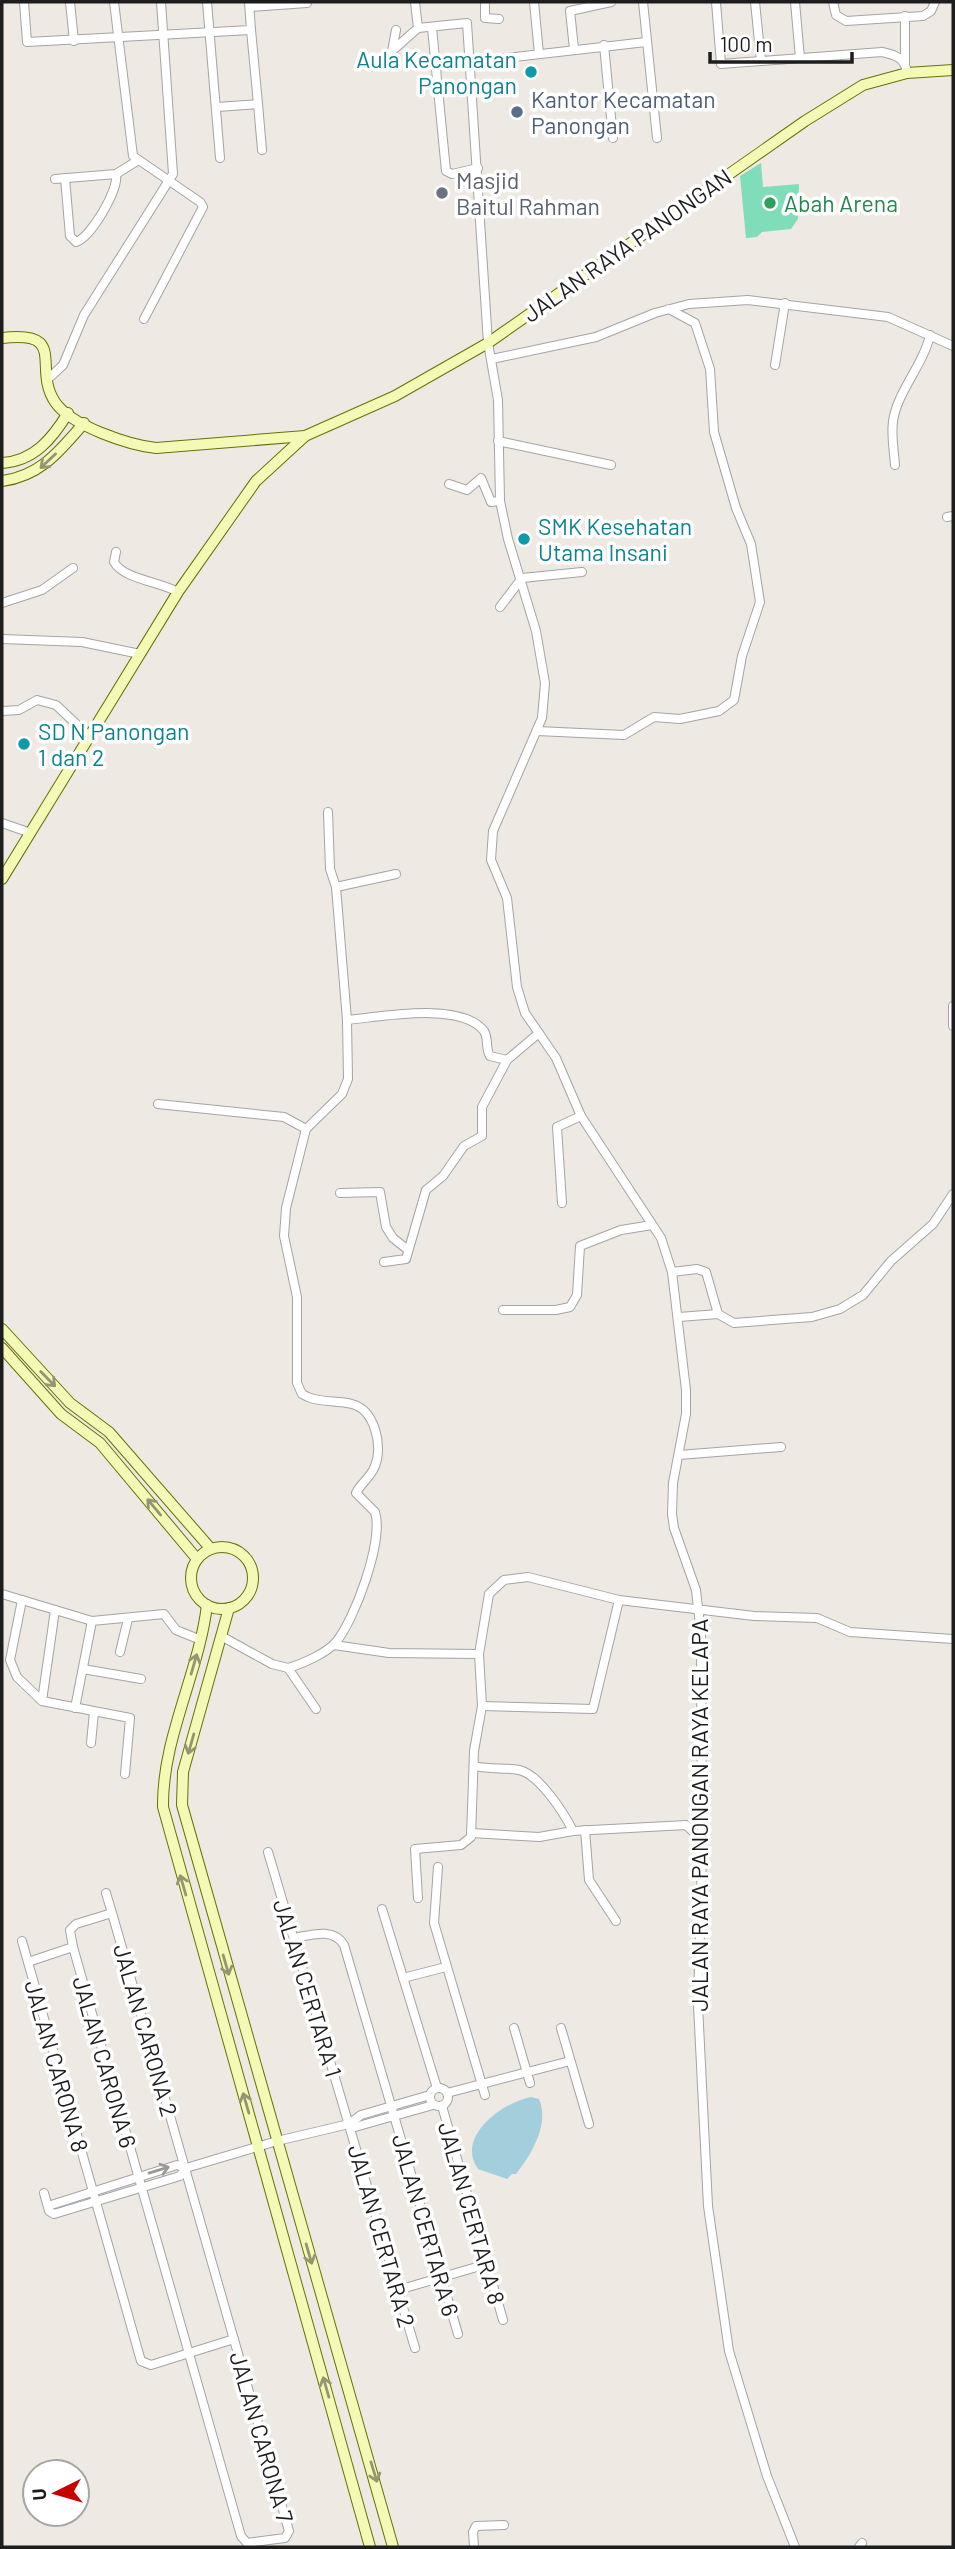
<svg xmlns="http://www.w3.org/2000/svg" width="955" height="2549" viewBox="0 0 955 2549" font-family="Barlow,sans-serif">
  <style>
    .pitch { fill: #80ddba }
    .water { fill: #a3cfdc }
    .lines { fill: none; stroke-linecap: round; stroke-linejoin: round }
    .street-casing { stroke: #a4a4a4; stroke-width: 10 }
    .secondary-casing { stroke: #667205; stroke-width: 12 }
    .street { stroke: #fff; stroke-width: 8 }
    .secondary { stroke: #f5f9b6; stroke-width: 10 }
    .oneway { stroke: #949671 }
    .oneway2 { stroke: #999 }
    .culture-dot { fill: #0f9aa8; stroke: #fff; stroke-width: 2.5 }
    .service-dot { fill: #5c6f8a; stroke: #fff; stroke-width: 2.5 }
    .worship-dot { fill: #6b7280; stroke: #fff; stroke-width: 2.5 }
    .leisure-dot { fill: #2e9e5b; stroke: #fff; stroke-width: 2.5 }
    .labels { text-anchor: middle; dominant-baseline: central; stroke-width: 7; stroke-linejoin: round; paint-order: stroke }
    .culture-label { font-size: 23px; fill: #0d838f; stroke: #fff; text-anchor: start }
    .service-label { font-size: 23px; fill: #4e5e75; stroke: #fff; text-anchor: start }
    .worship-label { font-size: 23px; fill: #5b616d; stroke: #fff; text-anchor: start }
    .leisure-label { font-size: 23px; fill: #27864d; stroke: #fff; text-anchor: start }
    .street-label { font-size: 23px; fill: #1d1d1d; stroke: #fff }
  </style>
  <rect width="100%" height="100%" fill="#eeeae3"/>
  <!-- pitch -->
  <path class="pitch" d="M761 163 763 187 799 184 798 219 791 229 762 232 757 237 746 238 740 176Z"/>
  <!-- water -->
  <path class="water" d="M531 2097 539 2099C550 2124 531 2155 516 2174H512L507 2179 478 2169C455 2137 503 2102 531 2097Z"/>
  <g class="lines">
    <!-- street casing -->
    <g class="street-casing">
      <g id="street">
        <path d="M24 2 27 42 251 30 249 2"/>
        <path d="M70 2 74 41"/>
        <path d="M114 2 133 156 200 202 203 207 144 319"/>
        <path d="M207 2 220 158"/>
        <path d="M485 2V18L499 19"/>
        <path d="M534 2 539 54"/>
        <path d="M643 2 657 138"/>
        <path d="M716 2 721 64 761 61"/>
        <path d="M755 2 761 61 882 52C896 55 905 58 907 73"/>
        <path d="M795 2 800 58"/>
        <path d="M833 2 836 15 846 21 923 16 931 11 935 2"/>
        <path d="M250 7 307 3"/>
        <path d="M905 16V64"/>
        <path d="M418 28 467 23 488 343 498 400 500 501 508 539 536 631 545 683 542 718 493 831 491 860 507 898 517 987 525 1013 556 1058 581 1116 661 1238 672 1272 686 1390V1414L673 1483 672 1514 674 1528 696 1590 701 1633 702 1856 698 2005 708 2206 729 2351 767 2476 795 2547"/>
        <path d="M432 28 446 171 452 174 478 168"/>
        <path d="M396 30 392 51 418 28 415 2"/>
        <path d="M604 45 613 138"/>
        <path d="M574 49 570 11 611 2"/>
        <path d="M471 62 646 42"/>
        <path d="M258 104 262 150"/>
        <path d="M217 107 258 104 251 30"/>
        <path d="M65 178 70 236 76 242C91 237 119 190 116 174"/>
        <path d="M55 179 116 174 137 161"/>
        <path d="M492 359 596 337 655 313 689 304 748 300 888 317 953 346"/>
        <path d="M775 365 785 303"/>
        <path d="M48 379 63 365 84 315 173 174 161 2"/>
        <path d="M498 441 611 465"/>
        <path d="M895 465C894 451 891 436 893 421 898 390 923 366 930 335"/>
        <path d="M449 484 467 490 481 478 491 502 500 501"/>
        <path d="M947 517 953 516"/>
        <path d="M116 552 114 562C123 579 161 582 178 592"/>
        <path d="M2 603 42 590 73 568"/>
        <path d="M500 607 522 578 582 572"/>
        <path d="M2 639 82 642 140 654"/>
        <path d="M2 711 19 710 37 700 56 705 89 736"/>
        <path d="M537 731 624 735 654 717 680 719 719 711 734 700 742 656 760 602 751 544 736 508 714 432 710 369 695 323 669 309"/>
        <path d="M328 812 330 869 336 887 396 874"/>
        <path d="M2 823 28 832"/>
        <path d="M953 1006V1026"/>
        <path d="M347 1020C380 1017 461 1001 484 1031 489 1039 485 1048 490 1056L507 1060"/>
        <path d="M158 1104 284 1117 306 1129"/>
        <path d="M340 1193 380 1192 386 1227 393 1238 408 1250"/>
        <path d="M562 1203 557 1127 581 1116"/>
        <path d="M384 1262 406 1259 426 1190 443 1176 464 1146 482 1136V1107L507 1060 539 1033"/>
        <path d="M672 1272 697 1269 706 1272 718 1314 734 1323 812 1317 840 1309 863 1295 891 1261 933 1224 953 1194"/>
        <path d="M503 1310H556L570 1307 577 1295 580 1246 621 1230 652 1225"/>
        <path d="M679 1317 718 1314"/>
        <path d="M679 1455 781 1447"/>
        <path d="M2 1594 92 1621 164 1614 176 1630 201 1640"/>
        <path d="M22 1600 10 1660 17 1677 42 1701 130 1718 125 1774"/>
        <path d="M221 1636 272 1664 288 1668C302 1664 327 1653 336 1642 355 1619 384 1540 375 1512L356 1493C361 1483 371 1477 375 1466 383 1446 375 1410 352 1404 338 1400 322 1403 308 1397L302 1394 297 1383V1297L284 1236 286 1208 306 1129 342 1094 348 1079 347 1020 336 887"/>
        <path d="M334 1645 389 1653 479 1654"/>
        <path d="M120 1652 128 1619"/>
        <path d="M288 1668 316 1709"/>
        <path d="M83 1669 141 1679"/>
        <path d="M42 1701 55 1610"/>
        <path d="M482 1706 593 1709 619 1600"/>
        <path d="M75 1708 92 1621"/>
        <path d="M91 1743 94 1712"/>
        <path d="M475 1766C490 1770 505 1767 519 1770 539 1774 564 1813 573 1831"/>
        <path d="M585 1830 589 1880 616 1921"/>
        <path d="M471 1833 539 1837 573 1831 686 1825 701 1839"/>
        <path d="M268 1852 415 2348"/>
        <path d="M438 1867 434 1923 485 2095"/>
        <path d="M106 1893 112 1913C170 2119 230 2325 289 2531L285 2538 247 2543 241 2536 73 1947 70 1930 76 1924 112 1913"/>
        <path d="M418 1898 415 1849 461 1845 471 1837 474 1751 482 1706 479 1654 489 1594 504 1580 528 1577 619 1600 754 1616 817 1618 850 1632 953 1639"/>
        <path d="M382 1909 437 2088"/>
        <path d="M294 1938C311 1935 333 1927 344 1945L458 2334"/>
        <path d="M22 1941 141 2361 151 2365 234 2339"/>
        <path d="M28 1962 73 1947"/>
        <path d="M403 1978 446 1967"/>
        <path d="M514 2028 530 2083"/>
        <path d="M561 2028 589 2124"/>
        <circle cx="439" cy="2097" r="9"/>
        <path d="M447 2093 570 2061"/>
        <path d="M442 2106 503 2320"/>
        <path d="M349 2124 361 2115 430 2095"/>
        <path d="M44 2193 49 2211 54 2214 180 2176 186 2168"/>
        <path d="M48 2206 177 2165 186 2168 277 2141 349 2124 355 2127 433 2105"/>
        <path d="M398 2290 487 2264"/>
        <path d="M474 2547 473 2532 476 2526 504 2525"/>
        <path d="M859 2547 862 2543"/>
      </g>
    </g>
    <!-- secondary casing -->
    <g class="secondary-casing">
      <g id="secondary">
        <path d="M2 338C69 330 32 368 55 402 71 426 129 445 156 448L305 436 395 396 488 343 805 121 863 85 907 73 953 70"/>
        <path d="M2 463C34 461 52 439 68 413"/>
        <path d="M2 481C40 476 59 452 84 423"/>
        <path d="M2 879 178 592 256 481 305 436"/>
        <path d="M2 1329 70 1403 109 1432 211 1549"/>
        <path d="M2 1348 61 1414 100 1443 197 1559"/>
        <circle cx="222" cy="1578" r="31"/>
        <path d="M207 1605C199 1673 162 1738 163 1807L370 2547"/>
        <path d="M229 1608 183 1772 182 1805 393 2547"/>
      </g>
    </g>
    <!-- street -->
    <use href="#street" class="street"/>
    <!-- secondary -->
    <use href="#secondary" class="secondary"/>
  </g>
  <!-- one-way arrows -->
  <defs><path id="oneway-shaft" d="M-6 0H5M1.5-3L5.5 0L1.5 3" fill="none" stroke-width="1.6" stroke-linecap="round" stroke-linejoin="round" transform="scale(1.75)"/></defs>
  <g class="oneway">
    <use href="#oneway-shaft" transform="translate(48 461) rotate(137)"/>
    <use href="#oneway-shaft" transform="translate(48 1379) rotate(46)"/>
    <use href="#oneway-shaft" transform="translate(154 1507) rotate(-130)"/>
    <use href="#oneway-shaft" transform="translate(194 1664) rotate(-74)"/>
    <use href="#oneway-shaft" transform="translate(191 1744) rotate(106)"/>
    <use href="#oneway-shaft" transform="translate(183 1885) rotate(-106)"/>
    <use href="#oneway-shaft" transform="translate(226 1965) rotate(74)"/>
    <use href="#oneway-shaft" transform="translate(246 2103) rotate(-106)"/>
    <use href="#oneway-shaft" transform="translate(309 2254) rotate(74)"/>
    <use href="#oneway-shaft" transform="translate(326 2387) rotate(-106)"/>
    <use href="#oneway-shaft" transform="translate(374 2472) rotate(73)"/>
  </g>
  <use class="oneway2" href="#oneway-shaft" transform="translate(159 2170) rotate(-17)"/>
  <!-- markers -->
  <g class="culture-dot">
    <circle cx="531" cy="72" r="7"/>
    <circle cx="524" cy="539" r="7"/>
    <circle cx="24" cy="744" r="7"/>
  </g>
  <circle class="service-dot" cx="517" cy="112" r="7"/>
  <circle class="worship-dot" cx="442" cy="193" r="7"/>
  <circle class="leisure-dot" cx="770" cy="203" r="7"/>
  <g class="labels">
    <!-- culture labels -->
    <g class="culture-label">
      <text x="517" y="59" text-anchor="end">Aula Kecamatan<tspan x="517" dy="26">Panongan</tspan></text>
      <text x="538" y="526">SMK Kesehatan<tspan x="538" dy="26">Utama Insani</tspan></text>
      <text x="38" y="731">SD N Panongan<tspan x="38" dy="26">1 dan 2</tspan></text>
    </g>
    <!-- service labels -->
    <g class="service-label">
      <text x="531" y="99">Kantor Kecamatan<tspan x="531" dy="26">Panongan</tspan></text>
    </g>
    <!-- worship labels -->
    <g class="worship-label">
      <text x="456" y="180">Masjid<tspan x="456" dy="26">Baitul Rahman</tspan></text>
    </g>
    <!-- leisure labels -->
    <g class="leisure-label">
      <text x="784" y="203">Abah Arena</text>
    </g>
    <!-- street labels -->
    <g class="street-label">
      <text transform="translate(627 245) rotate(-35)">JALAN RAYA PANONGAN</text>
      <text transform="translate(699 1815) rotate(-90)">JALAN RAYA PANONGAN RAYA KELAPA</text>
      <text transform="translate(308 1988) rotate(73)">JALAN CERTARA 1</text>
      <text transform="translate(146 2030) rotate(74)">JALAN CARONA 2</text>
      <text transform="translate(105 2062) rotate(74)">JALAN CARONA 6</text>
      <text transform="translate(57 2066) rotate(74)">JALAN CARONA 8</text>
      <text transform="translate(472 2213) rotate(74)">JALAN CERTARA 8</text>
      <text transform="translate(426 2225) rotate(74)">JALAN CERTARA 6</text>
      <text transform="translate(382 2236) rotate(74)">JALAN CERTARA 2</text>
      <text transform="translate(262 2437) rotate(74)">JALAN CARONA 7</text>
    </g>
  </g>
  <!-- border -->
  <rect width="955" height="2549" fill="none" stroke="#1d1d1d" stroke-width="7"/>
  <!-- north arrow -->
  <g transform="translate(56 2493) rotate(265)"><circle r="33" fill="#ffffff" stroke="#a5a5a5" stroke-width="2"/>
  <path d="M0-5L12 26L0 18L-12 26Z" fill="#c80201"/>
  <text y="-10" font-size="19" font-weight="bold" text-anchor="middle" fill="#1d1d1d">U</text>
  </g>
  <!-- scale -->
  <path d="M710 52v10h142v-10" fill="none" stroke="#1d1d1d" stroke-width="3.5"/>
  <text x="720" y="52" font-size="21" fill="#1d1d1d" stroke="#ffffff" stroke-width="5" paint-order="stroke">100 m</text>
</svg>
